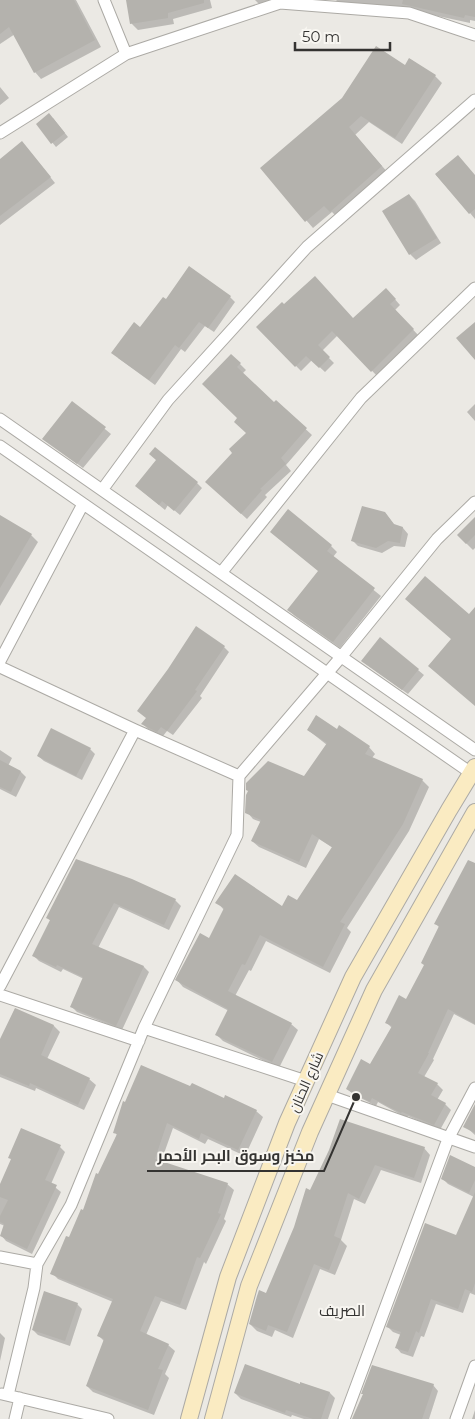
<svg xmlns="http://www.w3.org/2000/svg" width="475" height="1419" viewBox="0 0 475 1419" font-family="Montserrat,Cairo,sans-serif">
<rect width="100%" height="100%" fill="#ebe9e4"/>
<!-- shadow -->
<path fill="#0003" d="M0,0H76L101,47L41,79L35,72L15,34L0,44Z
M128,0H210L212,8L173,19L174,24L138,30L132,24Z
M255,0H281L259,4Z
M336,0H475V21L470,20V23L410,10L341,5Z
M410,59L435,76L442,83L402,144L369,122L355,135L389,174L338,218L332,212L313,228L261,168L405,67Z
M0,87L9,98L0,105Z
M53,118L68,137L56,147L37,124Z
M27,148L55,183L0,225V160Z
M436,175H475V219L470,213Z
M409,195L415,201L441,243L416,260L410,254L384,212Z
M386,289L400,305L395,310L418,335L377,376L338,335L322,351L334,363L325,372L312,360L301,371L258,327L353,320Z
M230,297L235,302L214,332L205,326L185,352L181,349L155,385L118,358L140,329L166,301Z
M231,355L246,370L242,374L274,404L276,402L312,435L286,465L291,471L265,495L267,497L247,519L213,488L234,453L247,434L239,418Z
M73,403L111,434L83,468L44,439Z
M475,404V421L467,412Z
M197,483L202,488L180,515L168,505L165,510L142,491Z
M385,513L395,526L403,528L408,534L405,547L394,546L382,553L358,546L353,541Z
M0,517L31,535L38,542L0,606Z
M475,519V548L473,550L458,535Z
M271,532L331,546L337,552L333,557L381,596L340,648L295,616L289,610L319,571Z
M224,647L229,652L200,696L202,698L173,735L167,731L163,736L148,729L143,724Z
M362,661L418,670L424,675L408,694Z
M308,730H337L369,747L375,754L372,758L422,780L429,787L409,831L347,928L351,932L330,973L266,941L251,971L249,970L235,996L291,1024L298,1030L279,1068L223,1041L217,1035L229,1011L183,987L177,980L210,940L224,910L217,902L282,908L297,902L333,848L319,839L306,868L259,847L252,841L261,822L253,819L247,812L304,778L327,745Z
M90,749L95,754L82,780L44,761L38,756Z
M0,750L12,758L8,766L21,772L26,777L16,797L0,789Z
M475,865V1025L454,1014L433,1059L434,1060L424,1077L437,1084L443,1090L437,1100L445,1104L451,1110L440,1130L408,1116L407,1118L378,1102L376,1106L353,1094L347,1089L371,1065L392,1028L387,1023L407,1001L425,965L440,928L435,923Z
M132,880L175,900L181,906L169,930L119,907L98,948L144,967L149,972L122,1030L77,1012L72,1007L84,979L63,969L61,972L39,961L34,956L51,921L48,918Z
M15,1009L54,1026L60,1032L47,1059L89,1079L96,1085L84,1110L36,1088L35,1091L0,1077V1041Z
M191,1088L256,1111L263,1117L245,1156L208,1139L205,1144L173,1128L161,1162L227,1184L234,1190L224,1219L226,1221L206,1264L204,1262L186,1310L161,1301L146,1335L168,1345L175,1351L165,1374L169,1378L154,1415L93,1392L87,1386L104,1341L98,1335L113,1302L58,1279L52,1273L83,1211L117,1135L115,1132Z
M475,1107V1135L465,1126Z
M60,1147L65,1152L51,1184L61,1192L32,1254L6,1241L1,1235L5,1226L0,1224V1187Z
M424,1148L430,1155L421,1183L381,1170L365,1204L354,1199L341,1240L347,1246L335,1275L320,1269L293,1338L275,1330L272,1337L257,1331L250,1324L267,1295L311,1191L331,1150Z
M475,1168V1295L470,1293L463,1313L436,1304L424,1337L421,1336L413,1357L401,1353L396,1347L401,1335L393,1332L388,1327L457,1236L474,1197L448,1184L443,1179Z
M77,1304L82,1309L70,1346L38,1335L33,1330Z
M0,1333L5,1338L0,1361Z
M433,1385L438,1391L429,1419H354Z
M300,1386L330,1393L335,1398L328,1419H304L292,1415L291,1417L241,1399L235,1393Z
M475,1410V1419H472Z"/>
<!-- building -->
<path fill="#b4b2ad" d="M0,0H74L95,40L34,73L9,27L0,34Z
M126,0H204V3L168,13V18L130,24Z
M403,0H475V17L465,15L464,18L402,4Z
M376,46L405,65L409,58L436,75L395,138L361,116L349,127L382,166L330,212L324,206L305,222L260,168L342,98Z
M49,113L65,133L51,144L36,124Z
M22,141L51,177L0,216V159Z
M458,155L475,175V209L469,214L435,174Z
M409,194L437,238L409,255L382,211Z
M189,266L231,296L208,328L199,322L179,348L175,345L149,380L111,353L134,322L140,327L163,297L166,299Z
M315,276L353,318L386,288L396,299L390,304L414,329L371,372L332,331L318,345L330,357L319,368L306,356L295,367L256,327L282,302L284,304Z
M475,322V360L456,338Z
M231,354L241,363L237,367L274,402L276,400L307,428L281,458L286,464L260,489L262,490L241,514L205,482L232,453L229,449L246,433L234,422L237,418L202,384Z
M72,401L106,427L77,464L42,439Z
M155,447L198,482L174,511L162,501L159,505L135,486L156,460L149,454Z
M362,506L385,512L394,524L403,527L400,543L388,541L376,548L351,541Z
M288,509L332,545L327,551L375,588L333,642L287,610L318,571L270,532Z
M0,515L32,534L0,588Z
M475,517V535L466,544L457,535Z
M425,576L469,614L475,607V706L428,666L451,639L405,599Z
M196,626L225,646L195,690L197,691L167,731L161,727L157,732L141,724L146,718L137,711L168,669Z
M380,637L419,669L402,690L361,661Z
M316,715L337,729L339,725L370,746L365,754L423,779L403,824L340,922L345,924L323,967L260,935L245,965L242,964L228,991L292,1023L272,1062L215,1035L228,1009L175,980L200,933L209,938L224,908L215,903L235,874L282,906L288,895L297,900L332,847L312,834L299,862L251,841L261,820L245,813L246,795L248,791L246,790V783L268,761L304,776L327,743L307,730Z
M51,728L91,748L76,776L37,756Z
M0,760L21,771L11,792L0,787Z
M76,859L132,879L176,899L164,925L114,903L92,944L144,966L116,1026L70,1007L83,977L57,965L56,967L32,956L50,920L46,918Z
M468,860L475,863V1024L448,1009L428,1053H429L418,1073L438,1083L431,1095L446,1103L434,1125L402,1112L401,1113L372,1098L370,1102L346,1089L361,1059L370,1064L392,1026L385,1023L399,995L406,999L424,965L421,963L439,926L434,924Z
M15,1008L54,1025L41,1055L90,1078L78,1105L30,1083L29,1086L0,1074V1039Z
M141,1065L190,1086L192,1083L224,1098L225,1095L257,1110L238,1150L201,1133L199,1139L167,1123L155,1159L228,1183L218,1213L221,1214L200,1258L197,1257L180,1305L155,1296L140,1331L169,1344L158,1369L163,1370L148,1410L86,1386L104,1339L97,1336L113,1299L50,1274L66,1236L69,1237L81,1209L83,1210L96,1173L98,1174L117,1134L113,1133L123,1101L125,1102Z
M475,1104V1133L463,1127Z
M340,1119L425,1147L414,1178L375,1165L359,1199L348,1193L334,1236L341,1239L329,1270L314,1264L287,1332L268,1325L266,1331L249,1324L257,1296L259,1290L266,1293L294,1227L306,1188L310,1190L329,1150Z
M21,1128L61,1145L45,1180L57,1185L27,1249L0,1236L4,1224L0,1222V1216L8,1200L0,1197V1184L11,1159L8,1158Z
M450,1155L475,1167V1180L469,1193L441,1179Z
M475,1192V1283L472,1292L465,1289L458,1309L431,1299L419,1333L416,1331L408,1352L395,1348L401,1332L386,1327L425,1223L456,1235Z
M44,1291L78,1303L65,1341L32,1330Z
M245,1364L300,1384V1382L330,1392L321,1419H313L286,1410L285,1413L234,1393Z
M372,1365L434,1384L422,1419H352L363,1394H361Z"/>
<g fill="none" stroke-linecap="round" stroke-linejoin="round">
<!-- street casing -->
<g stroke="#acaaa5" stroke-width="13">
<path id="street" d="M104,0L126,54
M0,133L126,54L280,3L409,13L475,35
M0,419L475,750
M0,446L471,773
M102,490L168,400L307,247L475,100
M221,573L361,398L475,288
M0,661L83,504
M0,667L135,730L239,776
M0,986L135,730
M0,995L139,1041
M144,1028L306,1081
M327,1095L475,1147
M0,1257L37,1264
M2,1394L108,1419
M8,1395L34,1288L37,1264L71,1205L144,1028L237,835L239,776L341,657L437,539L475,502
M15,1419L20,1398
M344,1419L448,1139L475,1088
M456,1419L475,1366"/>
</g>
<!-- secondary casing -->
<g stroke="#acaaa5" stroke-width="18">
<path id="secondary" d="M189,1419L228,1277L287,1123L353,977L449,810L475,767
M213,1419L249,1286L310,1132L374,990L475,812"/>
</g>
<!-- street -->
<use href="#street" stroke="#fff" stroke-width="11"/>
<!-- secondary -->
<use href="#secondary" stroke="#faebc2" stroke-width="16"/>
</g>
<g text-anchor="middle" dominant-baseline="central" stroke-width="4" stroke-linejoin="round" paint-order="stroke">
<!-- street labels -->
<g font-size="14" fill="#343331" stroke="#f8f6f1">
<text transform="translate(306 1082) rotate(-66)">شارع الحنان</text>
</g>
<!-- neighbourhood labels -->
<g font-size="15" fill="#343331" stroke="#f8f6f1">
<text x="342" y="1310">الصريف</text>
</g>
</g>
<!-- callouts -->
<path fill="none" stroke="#343331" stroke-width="2" d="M356 1097L324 1171H147"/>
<circle fill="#343331" stroke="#f8f6f1" stroke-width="2" cx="356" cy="1097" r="5"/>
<g font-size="15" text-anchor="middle" font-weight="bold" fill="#343331" stroke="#f8f6f1" stroke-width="4" stroke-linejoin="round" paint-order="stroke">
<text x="236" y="1161">مخبز وسوق البحر الأحمر</text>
</g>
<!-- scale -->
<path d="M295 42v8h95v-8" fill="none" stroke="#343331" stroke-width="2.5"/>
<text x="302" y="42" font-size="15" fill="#343331" stroke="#f8f6f1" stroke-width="4" paint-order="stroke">50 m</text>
</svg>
